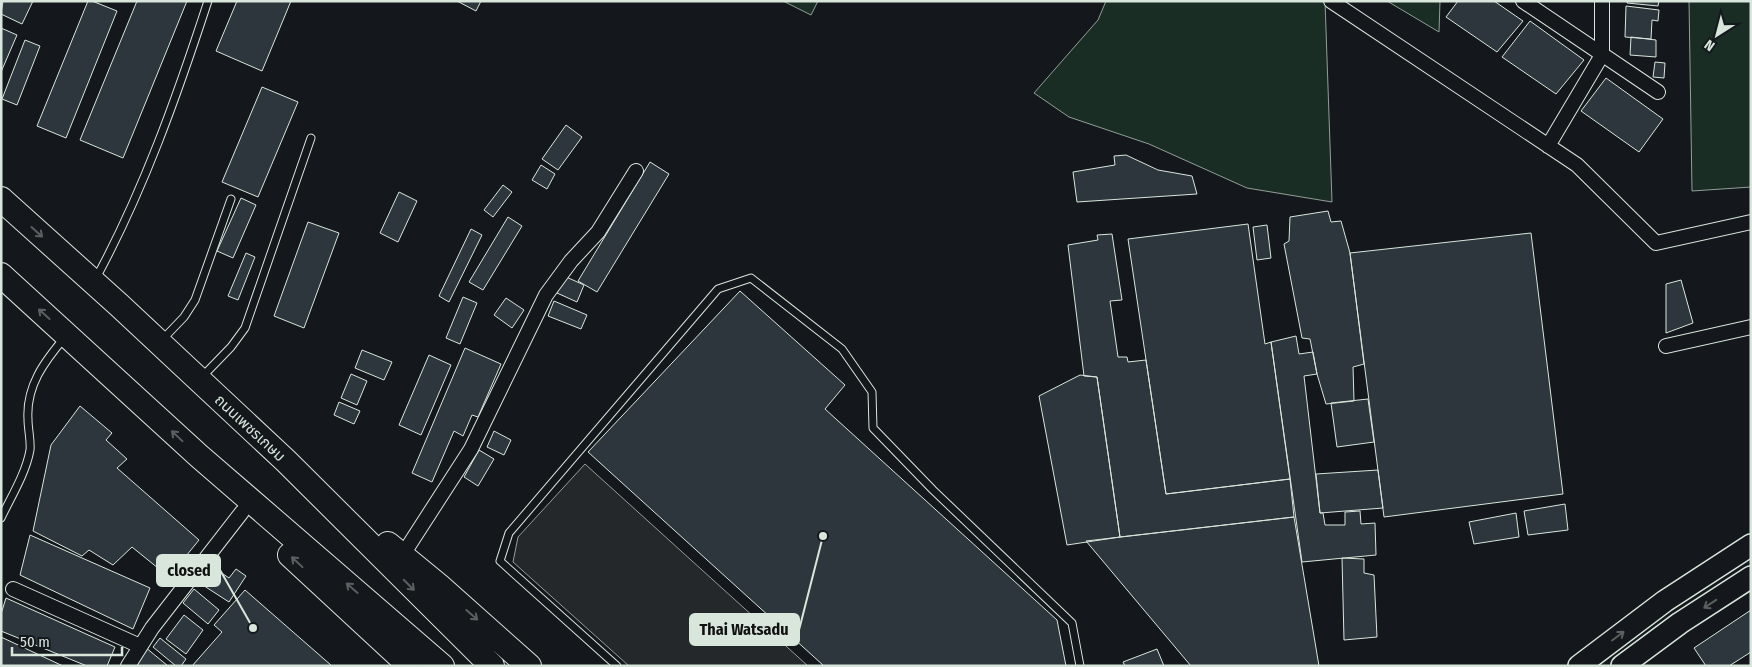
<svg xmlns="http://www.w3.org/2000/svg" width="1752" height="667" viewBox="0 0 1752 667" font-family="'Fira Sans Condensed','Noto Sans Thai',sans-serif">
<rect width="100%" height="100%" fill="#14181c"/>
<!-- green -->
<path fill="#1a2d24" stroke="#939e99" d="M783,1H818L811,15Z
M1106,1H1325L1332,202L1247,188L1149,144L1069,117L1034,93L1098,20Z
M1387,1H1440L1439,32Z
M1689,1H1751V187L1692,191Z"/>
<!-- parking -->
<path fill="#24282b" stroke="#939e99" d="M585,464L808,666H629L513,562L518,537Z"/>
<!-- building -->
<path fill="#2c363c" stroke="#d8e6dc" d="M3,1H33L22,24L1,14Z
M88,1H92L117,11L66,138L37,126Z
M137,1H187L123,158L80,140Z
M237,1H291L262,71L216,51Z
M457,1H481L476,11Z
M1458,1H1494L1523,21L1497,52L1446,17Z
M1627,1H1659L1658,6L1627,3Z
M1626,6L1659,10L1658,21L1652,20L1651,39L1625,37Z
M1530,21L1584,60L1556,94L1502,57Z
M1,28L17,35L1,72Z
M1631,37L1656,40V57L1630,55Z
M25,40L40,46L17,105L2,99Z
M1655,62L1665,63L1664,78L1653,77Z
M1606,78L1663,119L1639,152L1581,111Z
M262,87L298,102L258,197L222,182Z
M566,125L582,137L558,170L542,159Z
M1126,155L1158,170L1192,176L1197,194L1077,202L1073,172L1115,165L1114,156Z
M650,162L669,174L597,292L578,281Z
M541,165L555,174L547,189L532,180Z
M503,185L512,192L493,217L484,210Z
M399,192L417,201L398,242L380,233Z
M241,198L256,205L233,258L217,251Z
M1328,211L1331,222L1341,221L1350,253L1364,364L1353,367L1354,401L1326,404L1317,374L1310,339L1302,338L1284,244L1289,241L1290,217Z
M508,217L522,226L483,290L469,282Z
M308,222L339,233L304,328L274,316Z
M1248,224L1265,344L1271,342L1290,479L1166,494L1128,239Z
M1267,225L1271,258L1257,260L1253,227Z
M471,229L482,235L449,302L439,296Z
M1531,233L1563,494L1384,517L1350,253Z
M1112,234L1122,300L1110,301L1118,357H1127L1128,362L1146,360L1166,494L1290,479L1294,517L1120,537L1097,377L1084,376L1068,245L1098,240L1097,235Z
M246,253L255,257L238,300L228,296Z
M564,276L584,285L577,302L557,293Z
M1681,280L1693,323L1666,333V284Z
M740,291L845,385L825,409L1057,620L1066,666H824L588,452Z
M463,297L477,303L460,344L446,338Z
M506,298L524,310L512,328L494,315Z
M554,301L587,315L581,329L548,316Z
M1296,336L1299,354L1313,352L1317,374L1304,376L1320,513H1323L1325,525H1345V512L1360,511L1361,524L1375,523L1376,555L1302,562L1271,342Z
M465,348L501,364L478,417L472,415L463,436L454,431L432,482L412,473Z
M362,350L392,362L384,380L355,368Z
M429,355L451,365L421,435L399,425Z
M351,374L367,381L357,405L341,398Z
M1080,375L1097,377L1120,537L1067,545L1039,396Z
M1368,399L1374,442L1337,447L1331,403Z
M339,402L360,411L354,424L334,415Z
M80,406L112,433L106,440L127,459L117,468L199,540L169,577L132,547L113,565L89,550L82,556L33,531L51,445Z
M494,431L511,440L504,455L487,447Z
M479,450L494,459L478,486L464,477Z
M1378,470L1383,508L1320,513L1316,474Z
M1565,504L1568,530L1528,535L1524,511Z
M1516,513L1519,537L1474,544L1469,522Z
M1294,517L1319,666H1191L1086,541Z
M30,535L150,588L133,629L20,575Z
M1342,558L1364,559V573L1374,575L1377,637L1344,640Z
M207,563L229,578L236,569L246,576L229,602L195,580Z
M194,589L219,610L208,624L183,603Z
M245,590L332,666H192L222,632L214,625Z
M6,598L115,647L107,666H87L1,631V614Z
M1751,610V652L1729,666H1706L1694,648Z
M184,615L203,630L186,654L166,639Z
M1,637L63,666H1Z
M160,638L186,659L181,666H176L153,647Z
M145,647L168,666H130Z
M1157,649L1164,666H1125L1123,662Z"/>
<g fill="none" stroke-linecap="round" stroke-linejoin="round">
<!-- lane casing -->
<g stroke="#d8e6dc" stroke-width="9">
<path id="lane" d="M95,280C143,192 177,96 208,1
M161,341L184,317L195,300L231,199
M201,378L231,347L245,328L311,138
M1,518C11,497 26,473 30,450C31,440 28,430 28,419C26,386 44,362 65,337
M617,666L500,561L509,533L718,289L751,278L842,349L872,392L873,428L933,490L1072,623L1080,666"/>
</g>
<!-- street casing -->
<g stroke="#d8e6dc" stroke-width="16">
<path id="street" d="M1331,1L1577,165L1656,243L1751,222
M1523,1L1658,92
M1548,146L1602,55V1
M1666,346L1751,327
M402,556L471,449L546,295L571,261L598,232L636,171
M13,589L140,646
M128,666L152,628L242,512"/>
</g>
<!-- primary casing -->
<g stroke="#d8e6dc" stroke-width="24">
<path id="primary" d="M1579,666L1665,601L1751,545
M1622,666L1680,623L1751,577"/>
</g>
<!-- highway casing -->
<g stroke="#d8e6dc" stroke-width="26">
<path id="highway" d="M1,199L119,305L286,461L492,666
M1,275L199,456L442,666
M388,544L438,585L529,666
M290,555L410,666"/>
</g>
<!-- lane -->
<use href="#lane" stroke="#14181c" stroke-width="7"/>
<!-- street -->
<use href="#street" stroke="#14181c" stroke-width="14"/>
<!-- primary -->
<use href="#primary" stroke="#14181c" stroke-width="21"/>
<!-- highway -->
<use href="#highway" stroke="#14181c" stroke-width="24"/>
</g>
<!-- one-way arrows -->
<defs><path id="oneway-shaft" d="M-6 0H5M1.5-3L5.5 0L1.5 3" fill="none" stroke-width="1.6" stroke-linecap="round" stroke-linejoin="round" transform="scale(1.25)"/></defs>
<g stroke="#59605f">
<use href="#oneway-shaft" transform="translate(37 232) rotate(42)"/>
<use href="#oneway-shaft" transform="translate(44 314) rotate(-138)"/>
<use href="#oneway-shaft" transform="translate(177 436) rotate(-137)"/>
<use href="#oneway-shaft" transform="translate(297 562) rotate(-137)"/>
<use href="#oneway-shaft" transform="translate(409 585) rotate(45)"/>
<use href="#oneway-shaft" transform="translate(352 588) rotate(-139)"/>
<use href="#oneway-shaft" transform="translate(1710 604) rotate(147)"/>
<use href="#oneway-shaft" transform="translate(472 615) rotate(41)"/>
<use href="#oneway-shaft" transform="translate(1618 636) rotate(-37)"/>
</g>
<g text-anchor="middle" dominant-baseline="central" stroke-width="4" stroke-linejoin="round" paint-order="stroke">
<!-- street labels -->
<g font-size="15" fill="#d8e6dc" stroke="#14181c">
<text transform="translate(250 428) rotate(43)">ถนนเพชรเกษม</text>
</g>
</g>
<!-- callouts -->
<path fill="none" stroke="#d8e6dc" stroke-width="2" d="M253 628L220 570M823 536L799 630"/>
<g fill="#d8e6dc" stroke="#14181c" stroke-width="2">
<circle cx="253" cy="628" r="5"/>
<circle cx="823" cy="536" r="5"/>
</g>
<g fill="#d8e6dc" stroke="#d8e6dc" stroke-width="2">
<rect x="157" y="555" width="63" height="31" rx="5"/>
<rect x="690" y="614" width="109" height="31" rx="5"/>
</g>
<g font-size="16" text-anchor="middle" font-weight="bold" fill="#111">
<text x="189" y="576">closed</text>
<text x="744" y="635">Thai Watsadu</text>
</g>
<!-- border -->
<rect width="1752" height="667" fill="none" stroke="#d8e6dc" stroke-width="5"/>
<!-- north arrow -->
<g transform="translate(1717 35) rotate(216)" stroke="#14181c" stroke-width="4" paint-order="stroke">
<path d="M0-4L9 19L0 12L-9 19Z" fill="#d8e6dc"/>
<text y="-8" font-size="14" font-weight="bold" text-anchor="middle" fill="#d8e6dc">N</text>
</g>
<!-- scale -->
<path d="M12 647v8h110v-8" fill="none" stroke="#d8e6dc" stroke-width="2.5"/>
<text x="20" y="647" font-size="15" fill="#d8e6dc" stroke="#14181c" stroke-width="4" paint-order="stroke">50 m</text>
</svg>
